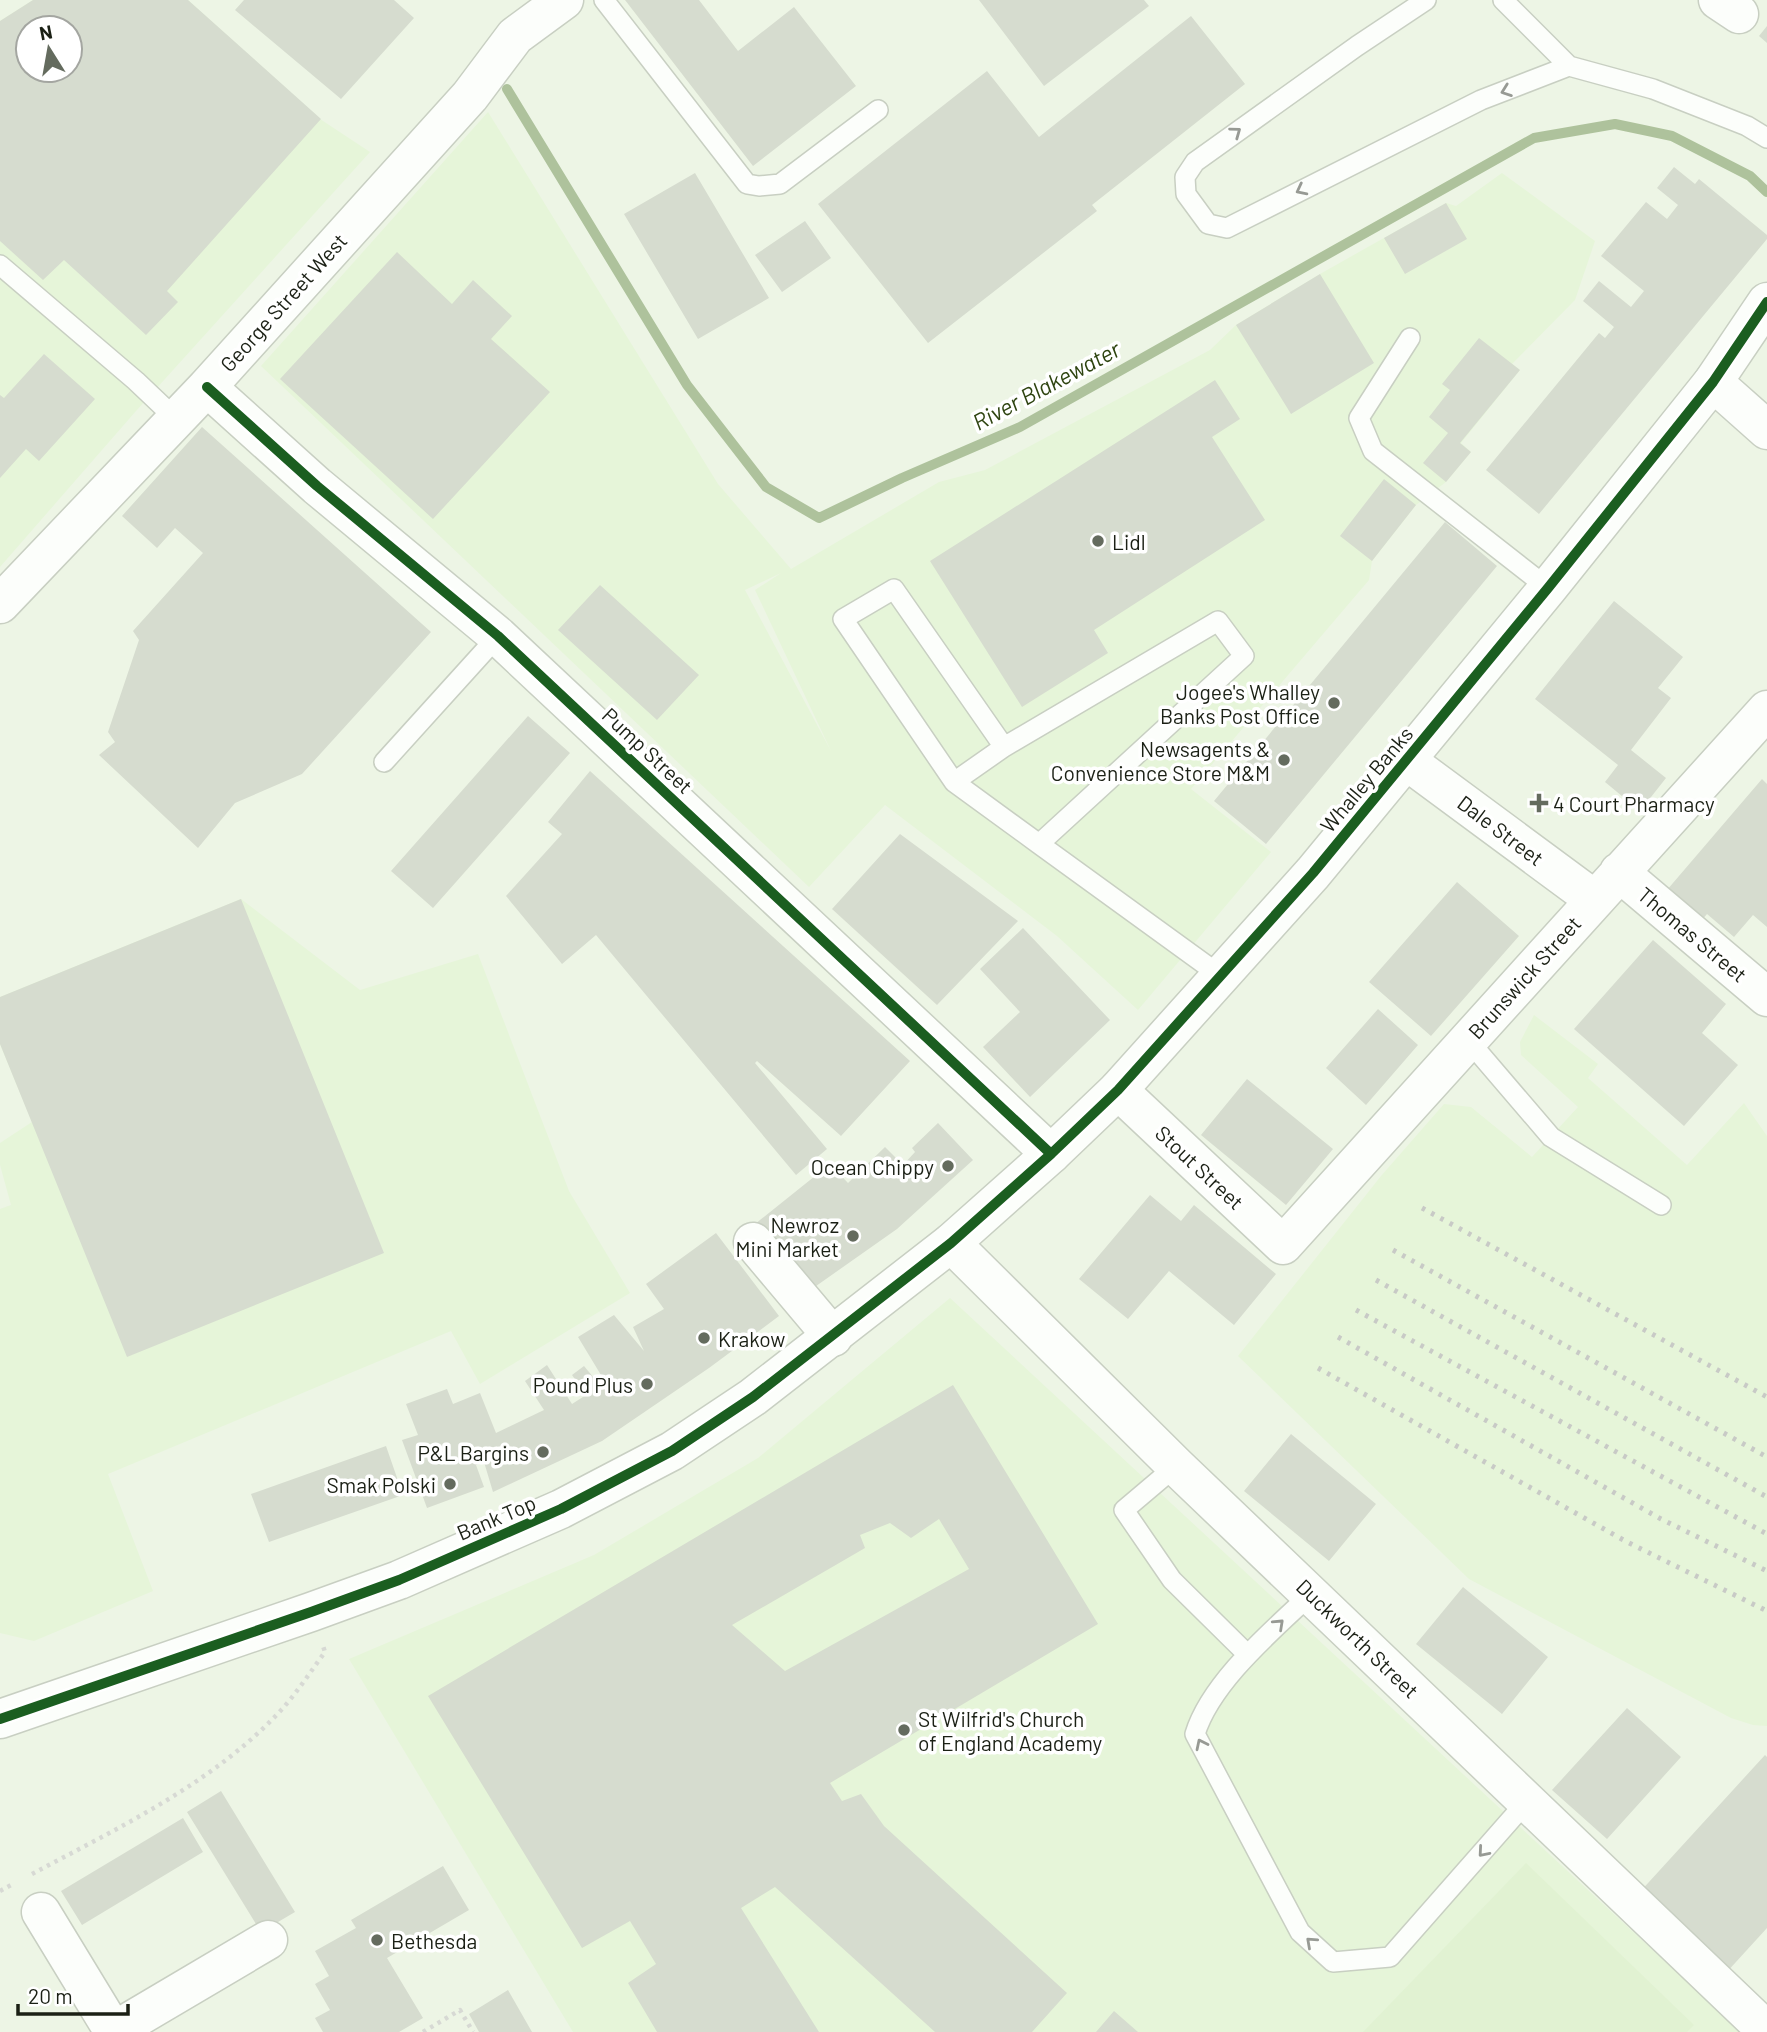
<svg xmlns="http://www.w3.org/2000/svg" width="1767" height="2032" viewBox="0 0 1767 2032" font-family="Barlow,sans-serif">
<rect width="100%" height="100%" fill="#edf5e5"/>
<!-- built -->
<path fill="#e6f5d9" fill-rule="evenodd" d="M33,0H188L320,119L370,152L136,411L0,567V21ZM28,28H70V70H28Z
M488,112L718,484L791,569L939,482L985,470L1210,350L1236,325L1320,274L1446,203L1456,206L1502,173L1595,241L1575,300L1512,364L1520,370L1461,443L1471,452L1446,482L1416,505L1372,561L1369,580L1191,789L1271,852L1138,1010L1057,936L885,805L809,887L261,366ZM781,573L755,590L831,751L745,590Z
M241,899L360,990L478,954L569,1191L630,1293L480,1384L451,1331L108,1474L153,1591L34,1641L0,1633V1209L11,1205L0,1165V1143L32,1122L0,1044V997Z
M1534,1015L1598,1064L1588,1078L1687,1165L1744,1103L1767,1136V1726L1753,1725L1731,1718L1469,1579L1238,1356L1381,1176L1444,1104L1471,1107L1532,1157L1578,1107L1521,1055L1520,1042Z
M950,1298L1741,2032H573L349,1659L594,1555L758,1458Z"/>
<!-- green -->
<path fill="#e1f2d2" d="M1526,1863L1694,2025L1687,2032H1363Z"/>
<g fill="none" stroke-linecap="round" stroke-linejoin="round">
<!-- stream -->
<path stroke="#aec29c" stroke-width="10" d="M507,89L687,385L766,487L819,518L902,478L1020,427L1534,138L1615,124L1672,136L1750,176L1767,192"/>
</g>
<!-- building -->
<path fill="#d6dccf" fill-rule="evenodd" d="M33,0H188L321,119L167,291L178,302L146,335L64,260L43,280L0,241V21ZM28,28H70V70H28Z
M244,0H394L414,18L341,99L235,10Z
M625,0H699L738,51L794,7L856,86L753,166Z
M979,0H1144L1149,6L1044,86Z
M1191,16L1245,84L1092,205L1097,211L928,343L818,204L987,71L1039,137Z
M1767,26V43L1759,36Z
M1674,167L1695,184L1699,179L1767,235V239L1539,514L1486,470L1599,333L1605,338L1614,327L1583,301L1599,281L1631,307L1644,291L1601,256L1646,202L1667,219L1678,205L1657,188Z
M695,173L769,298L698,339L624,214Z
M1446,203L1467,239L1405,274L1384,238Z
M805,221L831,258L782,292L755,255Z
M397,252L452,304L473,280L512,316L491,339L550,392L433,519L280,379Z
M1320,274L1374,363L1291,414L1236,325Z
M1479,338L1520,370L1460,443L1471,452L1446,482L1423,463L1448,433L1429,417L1450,390L1442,384Z
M44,354L95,399L39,461L26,449L0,478V395L4,398Z
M1215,380L1240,419L1212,437L1265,520L1094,630L1108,653L1022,707L930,561Z
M202,427L431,632L302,774L235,803L198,848L99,755L115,742L108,732L139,640L133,631L203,553L175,528L157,548L122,516Z
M1384,479L1416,505L1372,561L1340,536Z
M1445,522L1497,566L1266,844L1214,801Z
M600,585L699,675L657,720L558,630Z
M1614,601L1683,657L1658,688L1671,698L1631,750L1666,778L1640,811L1605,782L1618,765L1535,699Z
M528,716L570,753L433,908L391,871Z
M590,771L910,1061L841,1136L757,1061L755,1063L827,1149L796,1175L596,935L562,964L506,896L562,834L548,822Z
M1762,779L1767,784V927L1753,915L1734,937L1707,914L1696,927L1661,897Z
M900,834L1018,921L937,1005L832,909Z
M1457,882L1519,936L1431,1036L1369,982Z
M241,899L384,1253L127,1357L0,1044V997Z
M1023,928L1110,1020L1030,1097L983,1047L1020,1012L980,969Z
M1653,940L1726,1004L1702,1033L1738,1065L1684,1126L1574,1029Z
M1378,1009L1418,1045L1366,1105L1326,1068Z
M1247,1079L1333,1149L1286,1205L1201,1135Z
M938,1123L973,1160L897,1229L809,1291L755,1224L830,1164L848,1183L885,1147L903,1165L915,1152L912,1148Z
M1150,1195L1181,1221L1194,1205L1276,1274L1234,1325L1169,1271L1128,1319L1079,1279Z
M716,1233L779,1316L709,1368L602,1441L493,1492L484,1462L476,1465L484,1487L427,1508L402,1440L418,1435L406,1404L447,1389L453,1404L480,1393L496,1433L544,1410L525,1381L547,1365L572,1404L586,1395L572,1375L584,1366L599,1384L604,1380L578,1337L614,1315L644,1351L633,1327L664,1309L646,1284Z
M953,1385L1098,1624L830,1783L842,1801L861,1794L884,1826L1067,1993L1032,2032H935L775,1887L741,1908L819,2032H657L628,1983L656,1964L630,1921L582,1948L428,1696ZM939,1519L969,1569L785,1671L732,1625L865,1548L860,1535L890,1523L911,1538Z
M1291,1434L1376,1504L1329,1561L1244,1491Z
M386,1446L403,1495L269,1542L251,1494Z
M1463,1587L1548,1657L1502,1714L1416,1644Z
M1627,1708L1681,1757L1607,1839L1552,1790Z
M1765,1755L1767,1757V1928L1725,1974L1638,1894Z
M221,1791L295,1912L261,1932L187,1812Z
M183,1818L203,1852L82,1925L61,1891Z
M443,1866L469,1910L387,1958L423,2018L399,2032H323L315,2018L330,2010L315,1984L329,1976L315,1951L356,1928L351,1920Z
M508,1990L532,2032H479L469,2014Z
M1114,2011L1138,2032H1096Z"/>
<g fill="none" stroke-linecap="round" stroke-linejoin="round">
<!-- lane casing -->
<g stroke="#c8cfc2" stroke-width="22">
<path id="lane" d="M604,0L747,184L759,186L780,184L878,110
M1426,0L1357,46L1195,162L1185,177L1186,194L1208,224L1227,228L1481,100L1569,66
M1503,0L1569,66L1653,89L1747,126L1767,138
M0,265L136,381L176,419
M1410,338L1359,418L1373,451L1548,588
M384,762L498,636
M954,782L843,619L894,589L1004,747
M1039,844L954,782L1004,747L1218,621L1244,656L1039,844L1221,976
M1468,1040L1551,1137L1661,1205
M1176,1466L1124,1510L1172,1580L1247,1654
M1311,1594C1272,1631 1211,1682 1195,1734L1300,1932L1333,1962L1390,1957L1528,1800"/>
</g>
<!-- street casing -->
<g stroke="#c8cfc2" stroke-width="41">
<path id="street" d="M1718,0L1739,14
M1713,382L1767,430
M207,387L317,486L498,636L1051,1154
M0,604L207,387L470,96L515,36L564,0
M1407,761L1595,900
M1619,872L1767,997
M1118,1090L1283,1245L1767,710
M753,1242L833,1337
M951,1243L1176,1466L1767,2031
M41,1912L114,2032
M114,2031L268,1940"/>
</g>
<!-- primary casing -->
<g stroke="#c8cfc2" stroke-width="41">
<path id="primary" d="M0,1719L311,1612L399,1580L561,1509L672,1451L753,1397L951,1243L1051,1154L1118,1090L1313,873L1548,588L1713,382L1767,302"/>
</g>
<!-- path -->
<path stroke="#d7d9d4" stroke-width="4.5" stroke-dasharray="3.5 5" stroke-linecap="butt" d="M32,1874C118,1828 216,1782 283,1708C298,1691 311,1671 325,1652L323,1646
M0,1891L15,1883
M423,2032L460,2010L473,2032"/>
<!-- lane -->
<use href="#lane" stroke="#fcfefb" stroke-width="19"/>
<!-- street -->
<use href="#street" stroke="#fcfefb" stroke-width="38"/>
<!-- primary -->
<use href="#primary" stroke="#fcfefb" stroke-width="38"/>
<!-- rail -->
<path stroke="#c8cac6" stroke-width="5" stroke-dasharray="3.5 7" stroke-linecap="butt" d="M1422,1208L1767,1397
M1393,1250L1767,1457
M1376,1280L1767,1497
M1356,1310L1767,1534
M1338,1337L1661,1519L1767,1571
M1318,1368L1627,1542L1767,1611"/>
<!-- cycleway casing -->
<g stroke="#fff" stroke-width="15">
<path id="cycleway" d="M207,387L317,486L498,636L1051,1154
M0,1719L311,1612L399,1580L561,1509L672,1451L753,1397L951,1243L1051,1154L1118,1090L1313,873L1548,588L1713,382L1767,302"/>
</g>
<!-- cycleway -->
<use href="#cycleway" stroke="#1b5e20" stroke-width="10"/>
</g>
<!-- one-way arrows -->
<defs><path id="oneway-chevron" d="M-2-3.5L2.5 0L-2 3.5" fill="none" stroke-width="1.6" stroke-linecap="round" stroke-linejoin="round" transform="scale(1.75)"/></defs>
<g stroke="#979a94">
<use href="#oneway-chevron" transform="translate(1506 91) rotate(160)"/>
<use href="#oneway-chevron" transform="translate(1236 132) rotate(-36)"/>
<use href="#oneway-chevron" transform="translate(1301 190) rotate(153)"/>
<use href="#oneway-chevron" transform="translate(1279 1624) rotate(-43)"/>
<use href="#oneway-chevron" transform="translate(1201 1744) rotate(-116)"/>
<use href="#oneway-chevron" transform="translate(1483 1852) rotate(131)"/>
<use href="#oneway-chevron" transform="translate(1311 1942) rotate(-138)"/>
</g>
<!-- markers -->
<g fill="#646b5e" stroke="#fff" stroke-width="2.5">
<circle cx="1098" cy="541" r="7"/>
<circle cx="1334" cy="703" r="7"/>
<circle cx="1284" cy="760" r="7"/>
<path d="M1535.5 792.5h7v7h7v7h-7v7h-7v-7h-7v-7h7z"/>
<circle cx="948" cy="1166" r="7"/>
<circle cx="853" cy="1236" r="7"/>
<circle cx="704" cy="1338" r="7"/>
<circle cx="647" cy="1384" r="7"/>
<circle cx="543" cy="1452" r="7"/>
<circle cx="450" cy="1484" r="7"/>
<circle cx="904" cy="1730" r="7"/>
<circle cx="377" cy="1940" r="7"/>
</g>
<g text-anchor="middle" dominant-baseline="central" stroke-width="7" stroke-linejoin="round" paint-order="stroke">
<!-- street labels -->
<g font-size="21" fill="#1b2015" stroke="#fff">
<text transform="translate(283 302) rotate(-48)">George Street West</text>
<text transform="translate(648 750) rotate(43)">Pump Street</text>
<text transform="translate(1366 779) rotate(-50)">Whalley Banks</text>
<text transform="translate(1501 830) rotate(37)">Dale Street</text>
<text transform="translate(1693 934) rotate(40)">Thomas Street</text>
<text transform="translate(1524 977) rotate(-48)">Brunswick Street</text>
<text transform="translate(1200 1167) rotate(43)">Stout Street</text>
<text transform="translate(496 1517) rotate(-23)">Bank Top</text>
<text transform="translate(1358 1638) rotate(44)">Duckworth Street</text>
</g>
<!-- poi labels -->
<g font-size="21" fill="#1b2015" stroke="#fff" text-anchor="end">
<text x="1112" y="541" text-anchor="start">Lidl</text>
<text x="1320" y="691">Jogee's Whalley<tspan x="1320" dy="24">Banks Post Office</tspan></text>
<text x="1270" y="748">Newsagents &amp;<tspan x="1270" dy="24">Convenience Store M&amp;M</tspan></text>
<text x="1553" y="803" text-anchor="start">4 Court Pharmacy</text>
<text x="934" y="1166">Ocean Chippy</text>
<text x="839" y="1224">Newroz<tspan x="839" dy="24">Mini Market</tspan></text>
<text x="718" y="1338" text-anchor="start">Krakow</text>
<text x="633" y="1384">Pound Plus</text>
<text x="529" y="1452">P&amp;L Bargins</text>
<text x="436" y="1484">Smak Polski</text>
<text x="918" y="1718" text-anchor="start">St Wilfrid's Church<tspan x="918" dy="24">of England Academy</tspan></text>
<text x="391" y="1940" text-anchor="start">Bethesda</text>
</g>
<!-- water labels -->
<g font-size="23" font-style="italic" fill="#2e4410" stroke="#fff">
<text transform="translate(1046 385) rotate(-28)">River Blakewater</text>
</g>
</g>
<!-- north arrow -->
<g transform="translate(49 49) rotate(349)"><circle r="33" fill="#ffffff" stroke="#a4a6a1" stroke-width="2"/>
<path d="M0-5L12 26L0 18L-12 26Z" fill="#646b5e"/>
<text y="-10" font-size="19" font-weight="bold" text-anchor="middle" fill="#1b2015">N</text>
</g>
<!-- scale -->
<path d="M18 2004v10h110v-10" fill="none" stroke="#1b2015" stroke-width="3.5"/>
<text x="28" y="2004" font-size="21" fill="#1b2015" stroke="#ffffff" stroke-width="5" paint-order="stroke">20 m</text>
</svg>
